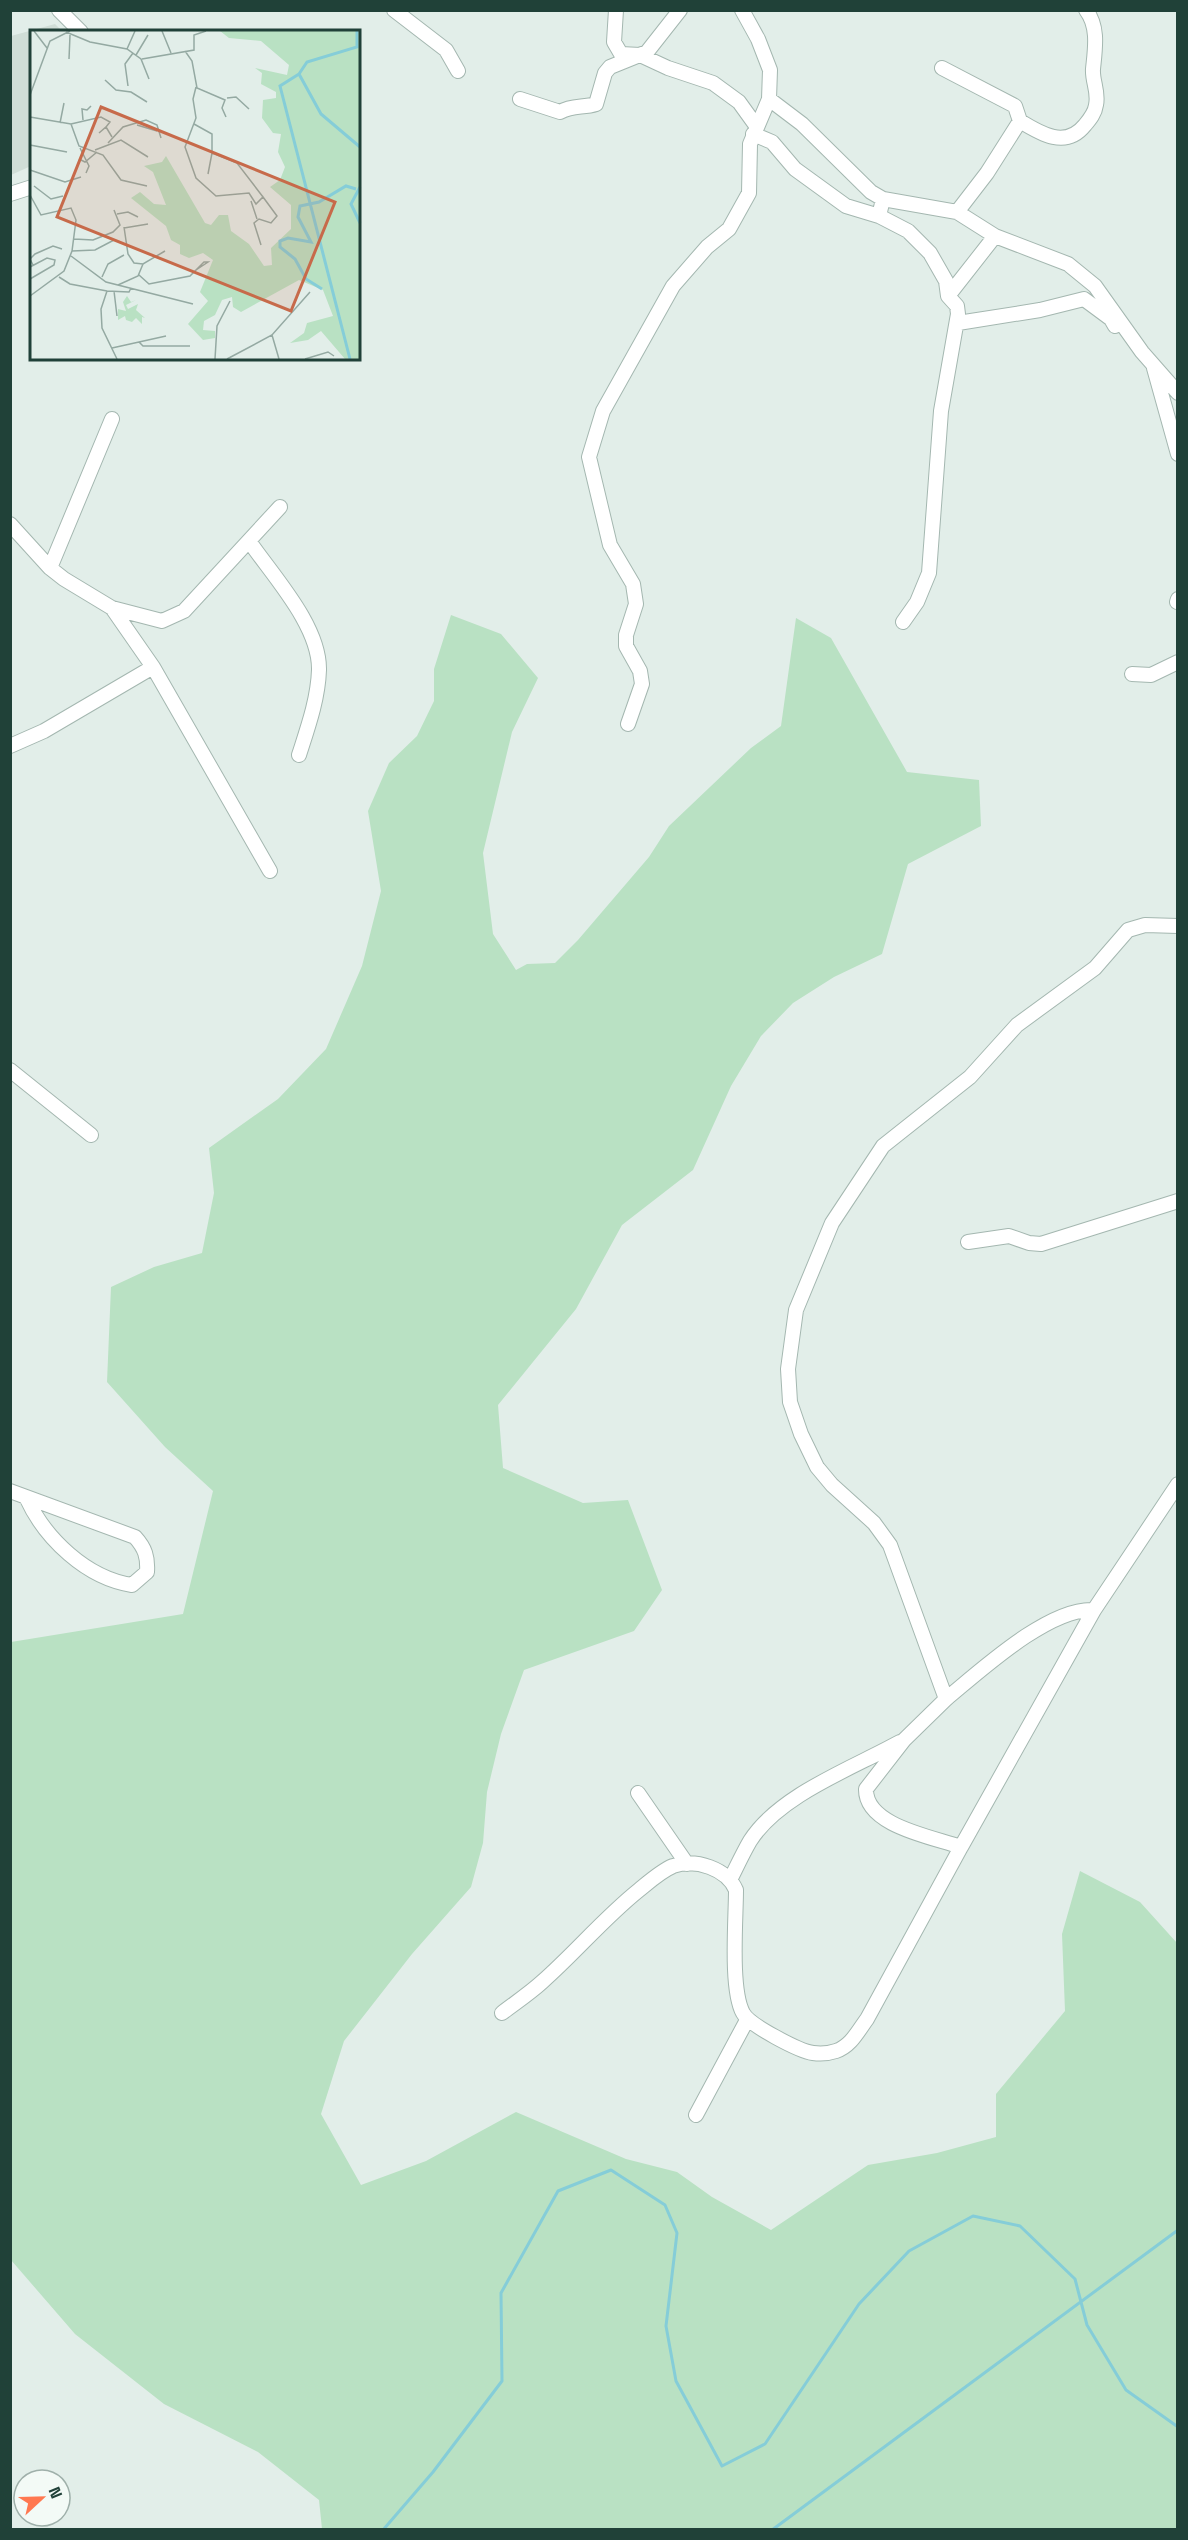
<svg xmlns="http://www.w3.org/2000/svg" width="1188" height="2540" viewBox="0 0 1188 2540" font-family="'Space Grotesk',sans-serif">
<rect width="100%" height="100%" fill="#e2eee9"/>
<!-- built -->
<path fill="#d0ded7" d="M55,24L62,31L32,32L31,166L11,175V36Z"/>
<!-- green -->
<path fill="#b9e1c3" d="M451,615L501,634L538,678L512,732L483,853L493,934L516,970L527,964L555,963L578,940L649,857L669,826L751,748L781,726L796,618L831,638L907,772L979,780L981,826L908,864L882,954L834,977L793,1003L761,1036L731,1086L693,1170L622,1225L576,1309L498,1405L503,1468L583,1503L628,1500L662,1590L634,1631L524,1670L501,1734L487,1792L483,1843L471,1887L412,1954L344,2041L321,2114L361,2185L426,2161L516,2112L626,2159L677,2172L712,2197L771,2230L868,2165L937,2153L996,2137V2094L1065,2011L1062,1934L1080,1871L1140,1902L1177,1943V2529H322L319,2500L258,2452L164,2404L75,2334L11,2260V1642L183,1614L213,1491L165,1447L107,1382L111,1287L154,1267L202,1253L214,1193L209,1148L278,1099L326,1049L362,966L381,891L368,811L389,763L417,736L434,701V669Z"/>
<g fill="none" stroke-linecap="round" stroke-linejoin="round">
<!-- stream -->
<path stroke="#85cdd8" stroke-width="3" d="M383,2530L433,2472L502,2381L501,2293L558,2191L611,2170L665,2205L677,2233L666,2326L676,2381L722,2466L765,2444L859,2304L909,2251L973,2216L1020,2226L1075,2279L1087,2325L1126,2390L1178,2427
M772,2530L1178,2230"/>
<!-- minor casing -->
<g stroke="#a4b7b0" stroke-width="16">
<path id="minor" d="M59,10L81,32
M394,10L446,50L458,71
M616,10L614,42L621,54L640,55L668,68L713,83L739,102L757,127
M942,68L1015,106L1020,121L987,173L957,212
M520,99L560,112C572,105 583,108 596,104L605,73L610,67L647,52L680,10
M769,99L802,124L871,192L883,199L879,216L908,231L930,253L946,281L948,296L957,306L958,314L941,411L929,573L917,602L903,622
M1020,121C1041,134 1066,149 1085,125C1090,119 1095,113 1096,105C1099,92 1092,81 1093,69C1095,49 1099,27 1086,10
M753,134L772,142L795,169L846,206L879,216
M10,194L32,187
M883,199L957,212L995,236L1068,264L1095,286L1142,352L1178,393
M948,296L995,236
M958,323L1040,310L1084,299L1111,319L1115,326
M1154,368L1178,454
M10,524L50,568L64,579L112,608L162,621L184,611L280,507
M249,541C273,576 320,626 319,670C318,699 308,727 299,755
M50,568L112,419
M1177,602L1178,599
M112,608L153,667L270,871
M1132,674L1151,675L1178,662
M628,724L642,684L640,671L626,646V635L636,604L633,584L610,545L589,457L603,411L673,286L707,247L729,229L749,193L750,144L769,99L770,70L758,39L742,10
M10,746L44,731L153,667
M10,1070L91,1135
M968,1242L1009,1236L1029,1243L1041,1244L1178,1201
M10,1491L135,1537C145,1548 148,1557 147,1572L132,1585C86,1578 45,1538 27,1499
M946,1699C980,1671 1049,1607 1094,1610
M638,1793L687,1864
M961,1847L1094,1610L1178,1484
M731,1878C737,1866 743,1853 750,1841C779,1795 853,1768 900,1742
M502,2013C515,2003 530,1993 542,1982C576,1952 604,1918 639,1890C650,1881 661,1871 673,1866C696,1858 727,1869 736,1890C736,1919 730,1989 743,2013C749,2025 799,2051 813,2053C820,2054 830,2053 836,2051C851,2046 858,2031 867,2019L961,1847C933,1837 865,1826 866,1789L904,1740L946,1699L890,1545L874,1523L832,1485L817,1467L801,1434L790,1402L788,1369L796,1310L832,1223L883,1146L970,1077L1017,1025L1095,968L1128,930L1145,925L1178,926
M696,2115L747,2020"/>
</g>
<!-- minor -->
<use href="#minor" stroke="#fff" stroke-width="14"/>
</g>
<!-- overview -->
<g transform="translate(30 30)">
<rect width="330" height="330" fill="#e2eee9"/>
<path d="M190,1H330V329H315L291,301L278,310L260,313L274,303L277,293L303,286L293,260L269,250L211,282L203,277L202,267L192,270L185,285L174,291L173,300L185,301V308L173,310L158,294L178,271L170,262L183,230L173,223L159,228L150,224V215L141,210L136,196L101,168L110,162L124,174L136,175L123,142L114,136L132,132L136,126L175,193L181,195L189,185H198L201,201L219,214L234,236L242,235L241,218L261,199V175L240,157L250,150L255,137L248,122L251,104L243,103L232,88L233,70L246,68V62L231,54L232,43L225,38L257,45L259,35L231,11L199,8ZM97,266L101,272L106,270L96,275L98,279L108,274L106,280L115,288L112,287V294L106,288L102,292L96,290L95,286L88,290V279L96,281L93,272Z" fill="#b9e1c3"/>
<path fill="none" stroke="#85cdd8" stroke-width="3" d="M327,1V17L277,32L269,44L291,84L330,117M269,44L250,56L320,329M330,157L321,174L330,193M292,259L276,249L265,229L250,217V211L258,208L281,212L268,187L270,176L289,172L316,156L326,159"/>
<path fill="none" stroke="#94a9a2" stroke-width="1.5" d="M4,1L17,18M132,1L141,23M36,2L60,12L97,19L111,29L119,49M97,19L105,1M155,21L162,31L167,58L195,70L192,78L196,87M106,25L118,5M39,29L40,5M112,29L164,20V5L176,1M75,50L86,60L101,62L117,72M98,56L95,34L103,23M166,57L163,69L166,88L155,117L166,148L186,166L219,163L226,174L233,167L247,186L241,193L229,189L224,193L231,215M0,65L20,11L40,1M197,68L206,67L219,79M0,87L41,94L71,87L80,92L76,97M53,90L52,79L57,80L61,76M30,93L34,73M41,94L49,116L73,125L91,150L117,156M164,94L182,104V123L207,133L233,167M107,95L127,101M69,103L76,97L82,107M78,113L93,97L116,90L127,95L131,108M0,115L37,122M50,118L59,136L56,143M65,120L91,110L118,127M49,129L55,132L67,122M0,140L35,152L51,147M178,144L182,123M4,156L21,169L33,166M0,165L11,185L41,178L46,190L42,221L34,241L0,266M221,171L227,189M87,184L98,182L108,187M94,197L98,224L104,233L113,234L135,221M94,198L118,194M44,209L63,210L83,202L90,195L84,180M42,221L65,220L84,210M41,226L76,252L163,274M3,235L0,229L5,224L23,216L32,219M0,237L17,228L25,230L24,235L0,249M109,245L119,254L129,252L160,246L174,232H178L166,240M29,247L40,254L77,261L99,262L101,258M72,247L78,234L94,225M88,255L108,246L113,234M77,261L71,279L72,298L87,329M84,261L87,286M242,305L249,329M109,312L113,316H160M82,318L136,306M185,329L187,296L200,271M197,329L242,305L280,262M275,329L298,322L304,326"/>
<path fill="#c76a4a" fill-opacity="0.15" stroke="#c76a4a" stroke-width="3" d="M71,77L305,172L261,281L27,187Z"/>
<rect width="330" height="330" fill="none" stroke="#204138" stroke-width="3"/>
</g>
<!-- border -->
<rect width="1188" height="2540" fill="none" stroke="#204138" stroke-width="24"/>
<!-- north arrow -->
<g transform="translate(42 2498) rotate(68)"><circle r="28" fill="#f3faf6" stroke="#9fb0aa" stroke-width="1.5"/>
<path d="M0-4.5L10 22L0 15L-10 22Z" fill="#ff7850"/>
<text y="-9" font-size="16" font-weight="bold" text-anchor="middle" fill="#204138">N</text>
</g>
</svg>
